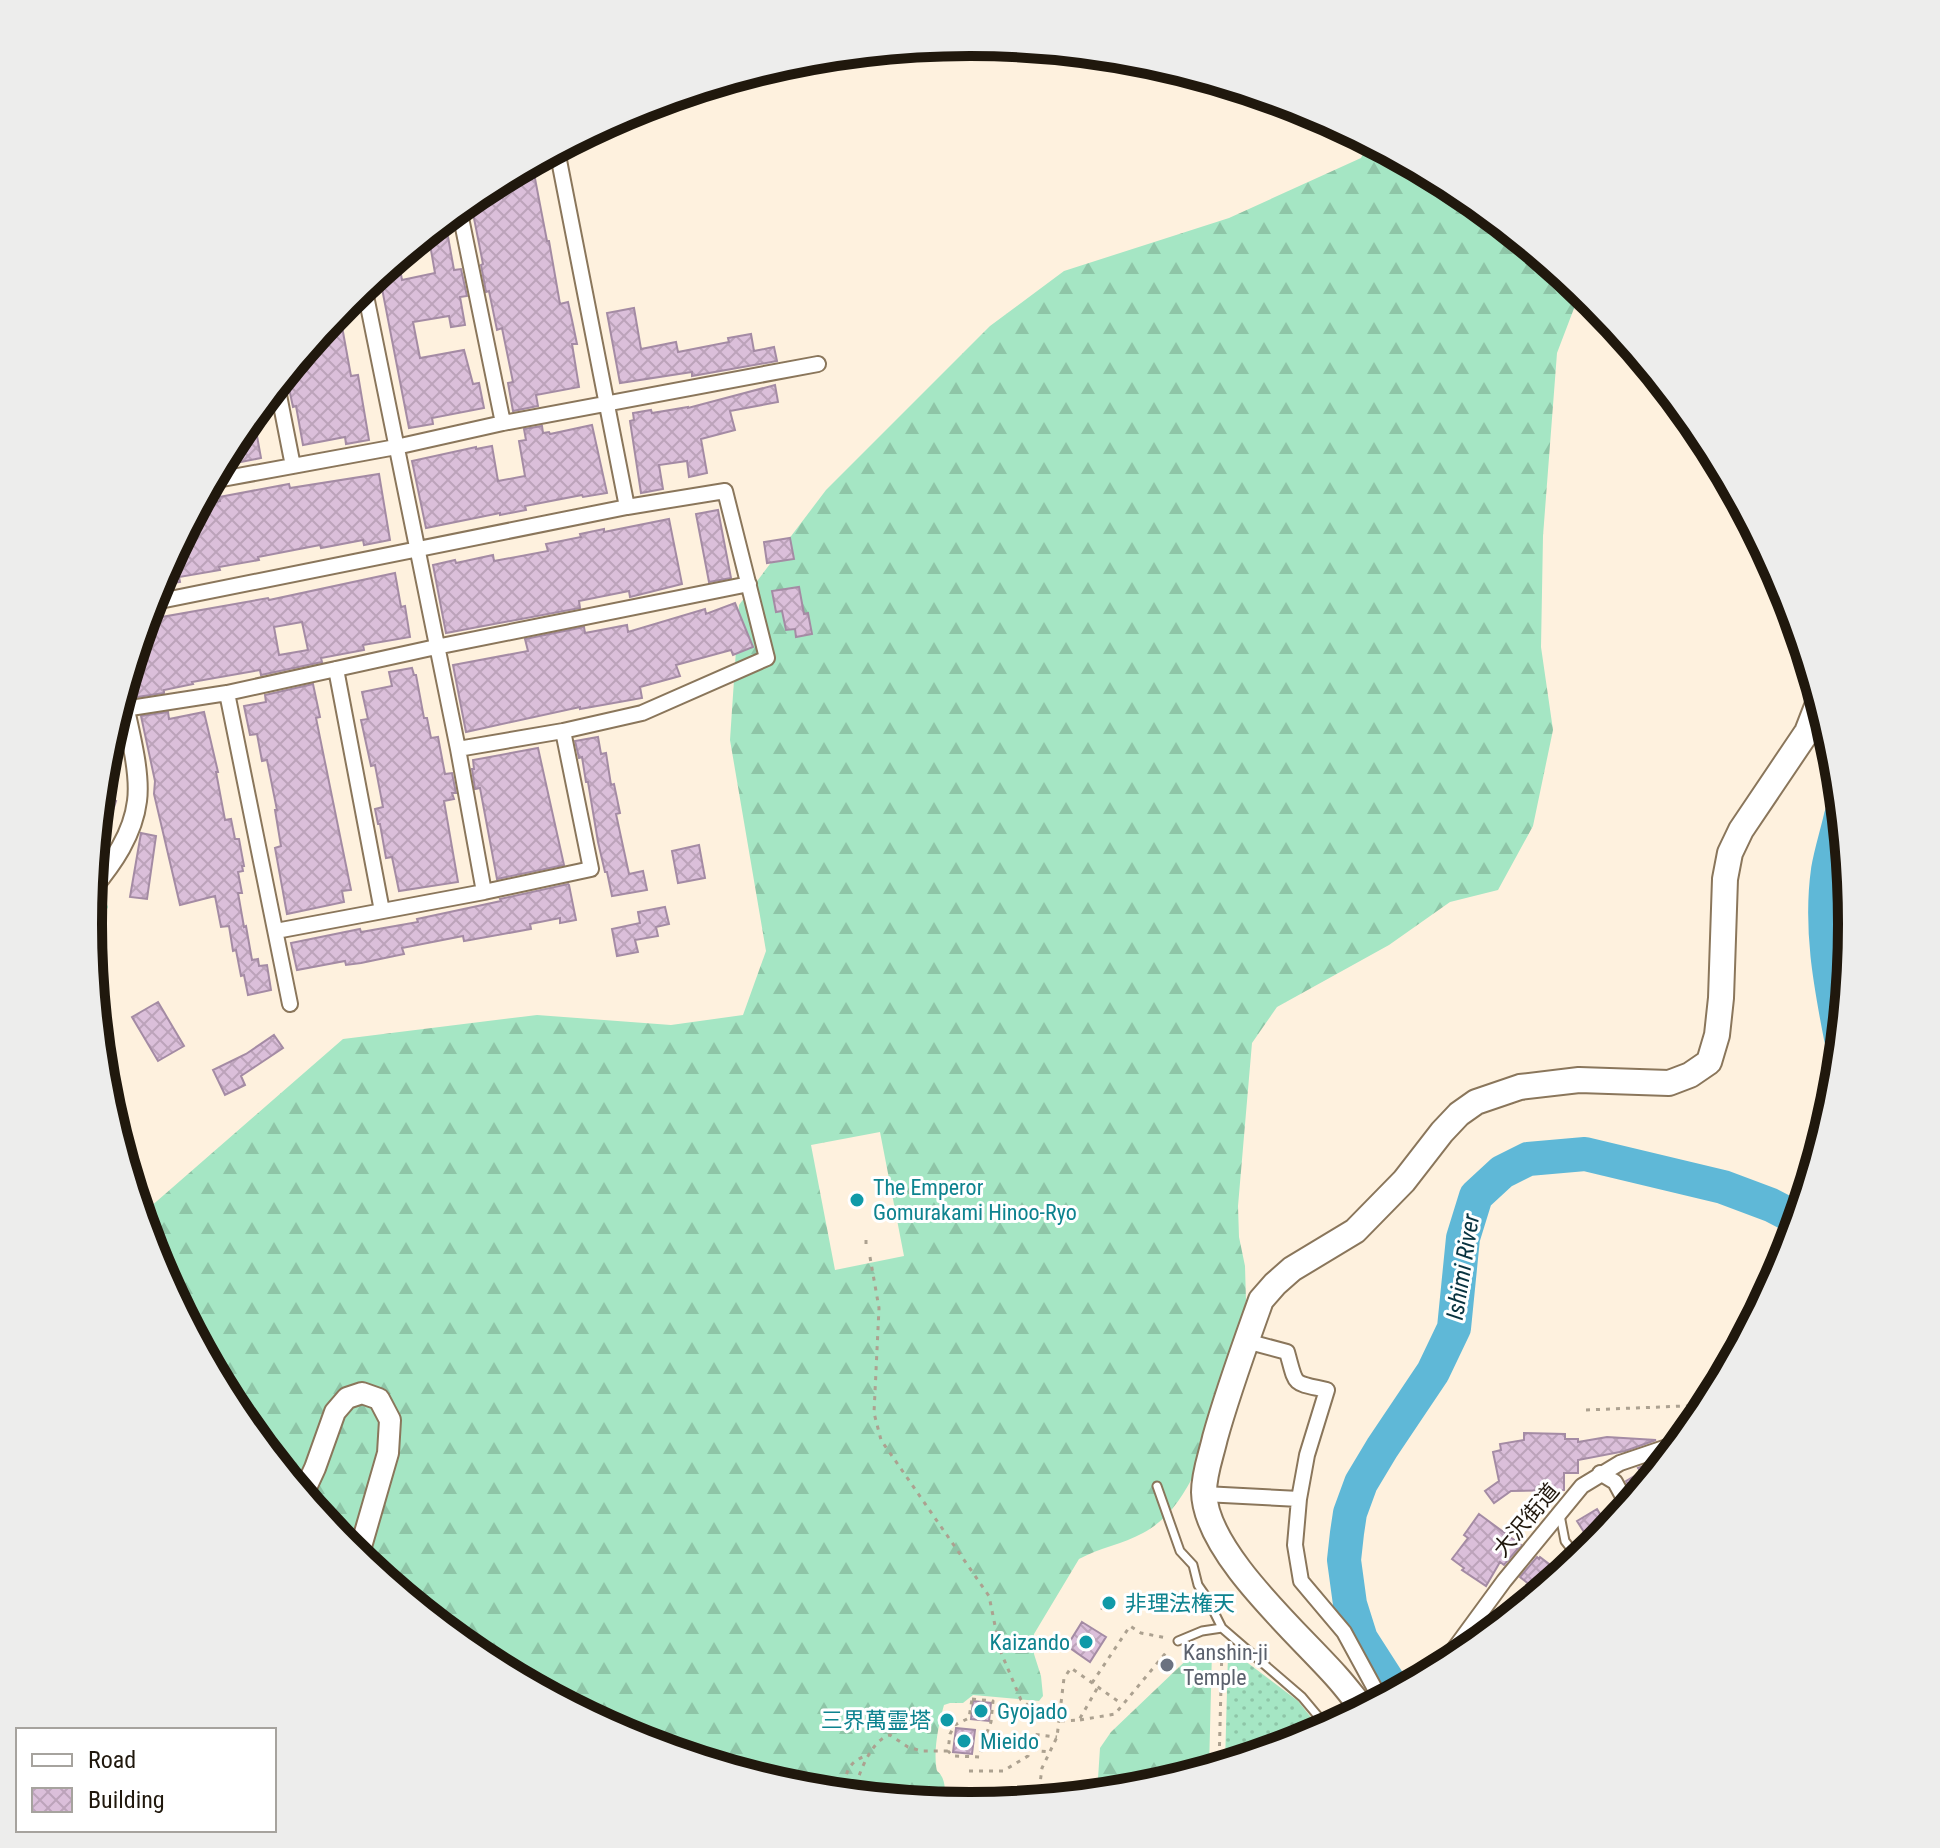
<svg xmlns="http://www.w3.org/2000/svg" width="1940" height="1848" viewBox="0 0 1940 1848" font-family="'Roboto Condensed','Noto Sans JP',sans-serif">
<defs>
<pattern id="forest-firs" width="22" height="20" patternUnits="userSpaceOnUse" patternTransform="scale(2)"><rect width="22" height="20" fill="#a5e6c4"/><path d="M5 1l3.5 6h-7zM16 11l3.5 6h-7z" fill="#8ec5a7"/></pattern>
<pattern id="garden-dots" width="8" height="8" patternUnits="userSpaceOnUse" patternTransform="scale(2)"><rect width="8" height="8" fill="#a5e6c4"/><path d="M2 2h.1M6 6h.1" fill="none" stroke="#8ec5a7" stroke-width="1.8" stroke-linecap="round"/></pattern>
<pattern id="building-cross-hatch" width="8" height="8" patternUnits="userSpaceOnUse" patternTransform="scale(2)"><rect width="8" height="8" fill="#dbbfda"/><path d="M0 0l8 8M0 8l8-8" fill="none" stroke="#bca3ba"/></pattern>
</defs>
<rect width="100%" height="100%" fill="#fef1de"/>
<!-- forest -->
<path fill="url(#forest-firs)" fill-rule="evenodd" d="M1369,142L1460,191L1581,290L1557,353L1543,536L1541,647L1553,730L1533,826L1498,890L1450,902L1389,945L1277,1007L1252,1043L1238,1206L1239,1237L1245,1266L1246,1301L1196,1471C1183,1496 1169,1519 1143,1533C1123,1544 1099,1548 1079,1559L1034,1634V1654L1041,1676L1043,1696L1039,1701L973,1695L963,1703H950L944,1705C939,1723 934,1746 936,1765C937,1775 938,1769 942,1777C946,1785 945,1795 944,1803L797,1789L632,1739L480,1657L346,1547L236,1414L155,1261L136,1197L149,1208L343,1039L537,1015L671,1025L743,1015L766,951L730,740L739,605L826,490L990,326L1064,271L1229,218L1361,158ZM880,1132L904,1256L835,1270L811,1145Z
M93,873L108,907L90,945L88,924Z
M1206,1646L1212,1651L1209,1769L1142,1789L1097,1794L1100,1748L1111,1732L1199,1648Z"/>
<!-- garden -->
<path fill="url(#garden-dots)" d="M1232,1651L1298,1701L1322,1731L1307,1739L1225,1764L1228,1654Z"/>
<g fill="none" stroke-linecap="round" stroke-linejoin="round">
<!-- river -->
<path stroke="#5fb8d7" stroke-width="34" d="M1841,1038C1830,982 1820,927 1828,870C1831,852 1837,834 1841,816
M1395,1692L1361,1639L1350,1604L1344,1560L1347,1533L1350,1513L1361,1483L1382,1448L1433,1372L1454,1328L1463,1238L1476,1196L1502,1172L1528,1159L1585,1154L1723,1187L1771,1205L1798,1219"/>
</g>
<!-- building -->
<path fill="url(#building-cross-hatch)" stroke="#a48ba4" stroke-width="2" fill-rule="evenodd" d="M532,163L547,241H549L560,304L568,302L572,320L577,344H572L579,387L536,395L538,406L513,411L508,383L513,382L502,328L497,330L489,291L486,292L481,265L483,264L470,198L480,190Z
M445,220L454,270L461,269L467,296L460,297L465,325L451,327L449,316L413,322L420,358L464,350L473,384L479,383L484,408L432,418L433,424L409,428L379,273L398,258L402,280L435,273L428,233Z
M634,308L641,349L676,342L678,352L729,342L728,338L751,334L754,351L774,347L777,361L692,376V372L620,383L607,313Z
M339,310L351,376L358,375L369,440L346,444L345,437L303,445L296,406L293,407L286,374Z
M775,385L778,402L730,411L735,430L701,439L707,473L689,477L687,461L659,465L663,489L641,493L630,421L634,420L633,413L651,410L652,413L688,407V408Z
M253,414L261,458L220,466L237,434Z
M592,425L607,493L583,497L582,495L525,506L526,510L500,515V513L426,528L412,461L476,447V449L492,446L498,481L525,476L519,441L526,440L524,429L542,426L543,433L549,432L550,434Z
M379,474L390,540L364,545L363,540L321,548L320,545L258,557L259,560L219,567L220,570L179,577L180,582L155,586L199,505L220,501L219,497L289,484L290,488Z
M718,510L731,578L709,582L696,514Z
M669,519L682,584L630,597L629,591L579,601L580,608L446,633L433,565L455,560L456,563L493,555L494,561L548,551L546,544L581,537L580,534L604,529V532Z
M790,538L794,559L767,563L764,542Z
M395,573L401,607L405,606L410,637L363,645L364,650L321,658L322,662L261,675L260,670L192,682L193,684L164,690V693L137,697V695H134L129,671L145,620L268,598L269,600ZM302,622L308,650L279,655L274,627Z
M799,587L804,614L808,613L812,634L796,637L795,629L786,630L782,611L776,612L772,591Z
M735,603L753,647L733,655L731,650L676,665L680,676L640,687L642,698L580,709V707L466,732L453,665L528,651L525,639L584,627L585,633L627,625L628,632L705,609L706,614Z
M412,668L414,675H416L424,718H427L431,738L438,737L445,774L452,773L456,793H452L454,799L444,801L458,882L399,891L392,857L386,858L380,824H378L375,809L383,807L375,765L371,766L361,720L368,719L362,692L392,686L389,672Z
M313,684L320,717L316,718L351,890L342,891L344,902L287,914L275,848L281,846L275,810H277L267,760L262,761L257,734L250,735L244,706L266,702L265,695Z
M168,712L169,719L204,712L218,772H216L225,820L231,819L235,839H239L244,866H242L243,871L238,872L242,893H238L244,927L246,926L252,960L258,959L259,966L267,965L271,990L248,995L244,975L241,976L236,950L233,951L229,926L221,927L215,896L180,905L154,794L155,781L141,716Z
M598,737L601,754L606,753L611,785L614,784L620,813L616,814L629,874L643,871L647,890L612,896L607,872H605L598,842L588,782H586L582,757L579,758L575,741Z
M538,748L564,865L497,879L480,788L475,789L472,769H474L473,760Z
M101,796L116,801L103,842L96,840Z
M141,833L156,836L147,899L130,897Z
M699,845L705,878L678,883L672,851Z
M568,884L569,885L576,920L560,923V918L530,924L531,929L464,941L463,936L402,948L404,954L361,963L346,965L345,961L297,970L291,943L360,929L361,932L418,922L417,919L501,901L500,899Z
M665,907L669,924L656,927L658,936L635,940L638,952L617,956L612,929L640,923L638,912Z
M158,1002L184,1046L158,1061L132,1017Z
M274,1035L283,1048L241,1076L245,1085L225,1095L213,1070L246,1054Z
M1524,1433L1565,1434V1439H1578V1442L1607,1437L1656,1440L1625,1451L1578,1460V1473H1564V1490L1511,1491L1494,1503L1485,1491L1499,1481L1493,1452L1501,1450L1500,1444L1524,1440Z
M1665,1458L1666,1460L1635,1498L1626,1481L1641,1472L1638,1468Z
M1597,1509L1609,1529L1594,1548L1577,1521Z
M1479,1514L1521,1545L1504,1565L1500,1562L1486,1586L1462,1570L1464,1568L1452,1559L1468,1538L1464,1535Z
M1537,1557L1539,1559L1540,1557L1562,1574L1539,1592L1520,1577Z
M1082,1622L1106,1637L1090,1662L1067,1646Z
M973,1701L991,1703L989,1721L971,1719Z
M956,1728L975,1730L972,1754L953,1752Z"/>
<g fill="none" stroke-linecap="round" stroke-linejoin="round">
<!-- service casing -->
<g stroke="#8a765b" stroke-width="11">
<path id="service" d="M1157,1486L1180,1551L1193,1565L1198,1585L1207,1598L1222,1628
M1560,1515L1565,1541L1579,1559
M1468,1631L1480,1641
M1178,1641L1202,1631L1222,1628L1302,1697L1328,1728"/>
</g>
<!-- minor casing -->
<g stroke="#8a765b" stroke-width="18">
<path id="minor" d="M557,150L627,507
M459,208L503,423
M364,286L458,749L484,892
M277,385L293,466
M211,481L396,447L503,423L818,364
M150,603L627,507L725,491L767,658L642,713L563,731L458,749
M336,669L382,911
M227,693L290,1004
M124,709L227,693L436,647L749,584
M276,931L484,892L591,869L563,731
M1246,1341L1287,1352C1297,1387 1291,1382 1327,1390L1307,1455L1299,1499L1295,1545L1301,1581L1344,1632L1381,1700
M1600,1473L1615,1482L1628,1506
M1204,1494L1299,1499
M1441,1667L1504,1581L1582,1486L1620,1463L1679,1443"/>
</g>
<!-- tertiary casing -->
<g stroke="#8a765b" stroke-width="22">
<path id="tertiary" d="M92,888C113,863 133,834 137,801C141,771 128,726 122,696"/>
</g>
<!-- secondary casing -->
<g stroke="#8a765b" stroke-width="24">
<path id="secondary" d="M303,1494L315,1468L335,1412L347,1398L362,1393L379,1399L390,1420L388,1453L358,1557"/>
</g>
<!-- trunk casing -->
<g stroke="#8a765b" stroke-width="28">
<path id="trunk" d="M1363,1709C1354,1698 1346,1687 1336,1676C1297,1632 1205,1552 1204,1492C1204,1473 1211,1456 1215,1438C1228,1391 1245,1345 1261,1300L1275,1284L1292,1269L1355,1231L1404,1181L1442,1132L1459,1114L1476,1102L1520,1087L1579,1080L1669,1083L1690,1075L1709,1062L1717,1035L1721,998L1725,879L1730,853L1741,830L1807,732L1819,701"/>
</g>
<!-- path -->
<path stroke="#aca190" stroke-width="3" stroke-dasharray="4 6" stroke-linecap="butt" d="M866,1240V1244
M870,1257L879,1308L874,1413L881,1440L989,1596L1000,1650L1021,1700L1044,1717L1058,1721L1079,1720L1098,1687
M1586,1410L1708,1405
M1114,1604L1115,1602
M1101,1608L1103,1609
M1129,1614L1134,1607
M1092,1683L1130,1626L1141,1633L1167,1638
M972,1699L993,1701L991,1722L982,1745L980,1757L953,1756L948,1751L950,1734L955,1725L969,1718Z
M1080,1720L1115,1714L1169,1649
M982,1745L1050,1752
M1219,1766L1222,1646
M969,1771H1003L1028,1756L1031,1734L1057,1737
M846,1794C843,1772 849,1761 870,1754
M853,1794C858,1777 870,1740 890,1735L908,1747L922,1751H948
M1038,1799L1042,1768L1057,1737L1064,1678L1071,1668L1122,1704"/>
<!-- service -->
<use href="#service" stroke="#fff" stroke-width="7"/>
<!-- minor -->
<use href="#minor" stroke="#fff" stroke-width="14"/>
<!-- tertiary -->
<use href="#tertiary" stroke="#fff" stroke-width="18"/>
<!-- secondary -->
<use href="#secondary" stroke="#fff" stroke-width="20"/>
<!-- trunk -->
<use href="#trunk" stroke="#fff" stroke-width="24"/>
</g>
<!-- markers -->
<g fill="#0f9aa8" stroke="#fff" stroke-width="3">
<circle cx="857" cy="1200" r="8"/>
<circle cx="1109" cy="1603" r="8"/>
<circle cx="1086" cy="1642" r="8"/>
<circle cx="981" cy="1711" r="8"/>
<circle cx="947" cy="1720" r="8"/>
<circle cx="964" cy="1741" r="8"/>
</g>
<circle fill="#6b7280" stroke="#fff" stroke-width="3" cx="1167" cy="1665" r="8"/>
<g text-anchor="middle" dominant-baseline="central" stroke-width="6" stroke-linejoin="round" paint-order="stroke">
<!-- culture labels -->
<g font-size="22" fill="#0d838f" stroke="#fff" text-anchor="start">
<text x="873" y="1187">The Emperor<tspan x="873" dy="25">Gomurakami Hinoo-Ryo</tspan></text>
<text x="1125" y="1603">非理法権天</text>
<text x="1070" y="1642" text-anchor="end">Kaizando</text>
<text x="997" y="1711">Gyojado</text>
<text x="931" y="1720" text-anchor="end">三界萬霊塔</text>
<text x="980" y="1741">Mieido</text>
</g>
<!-- street labels -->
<g font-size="22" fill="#20180d" stroke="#fff">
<text transform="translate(1526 1520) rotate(-50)">大沢街道</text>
</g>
<!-- worship labels -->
<g font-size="22" fill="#5b616d" stroke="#fff" text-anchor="start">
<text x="1183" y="1652">Kanshin-ji<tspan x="1183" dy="25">Temple</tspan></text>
</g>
<!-- water labels -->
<g font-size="24" font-style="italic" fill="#083340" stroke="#fff">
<text transform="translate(1463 1267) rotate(-81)">Ishimi River</text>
</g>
</g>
<!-- crop -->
<path d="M0 0H1940V1848H0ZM102 924a868 868 0 1 1 1736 0a868 868 0 1 1-1736 0Z" fill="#ededec" fill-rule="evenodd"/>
<path fill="none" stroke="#20180d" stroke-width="10" d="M102 924a868 868 0 1 1 1736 0a868 868 0 1 1-1736 0Z"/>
<!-- legend -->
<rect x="16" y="1728" width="260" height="104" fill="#ffffff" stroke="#a6a39e" stroke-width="2"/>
<rect x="32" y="1754" width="40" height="12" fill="#ffffff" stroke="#a6a39e" stroke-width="2"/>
<text x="88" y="1768" font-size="24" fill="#20180d">Road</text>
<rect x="32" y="1788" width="40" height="24" fill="url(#building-cross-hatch)" stroke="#a6a39e" stroke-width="2"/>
<text x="88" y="1808" font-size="24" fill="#20180d">Building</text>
</svg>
